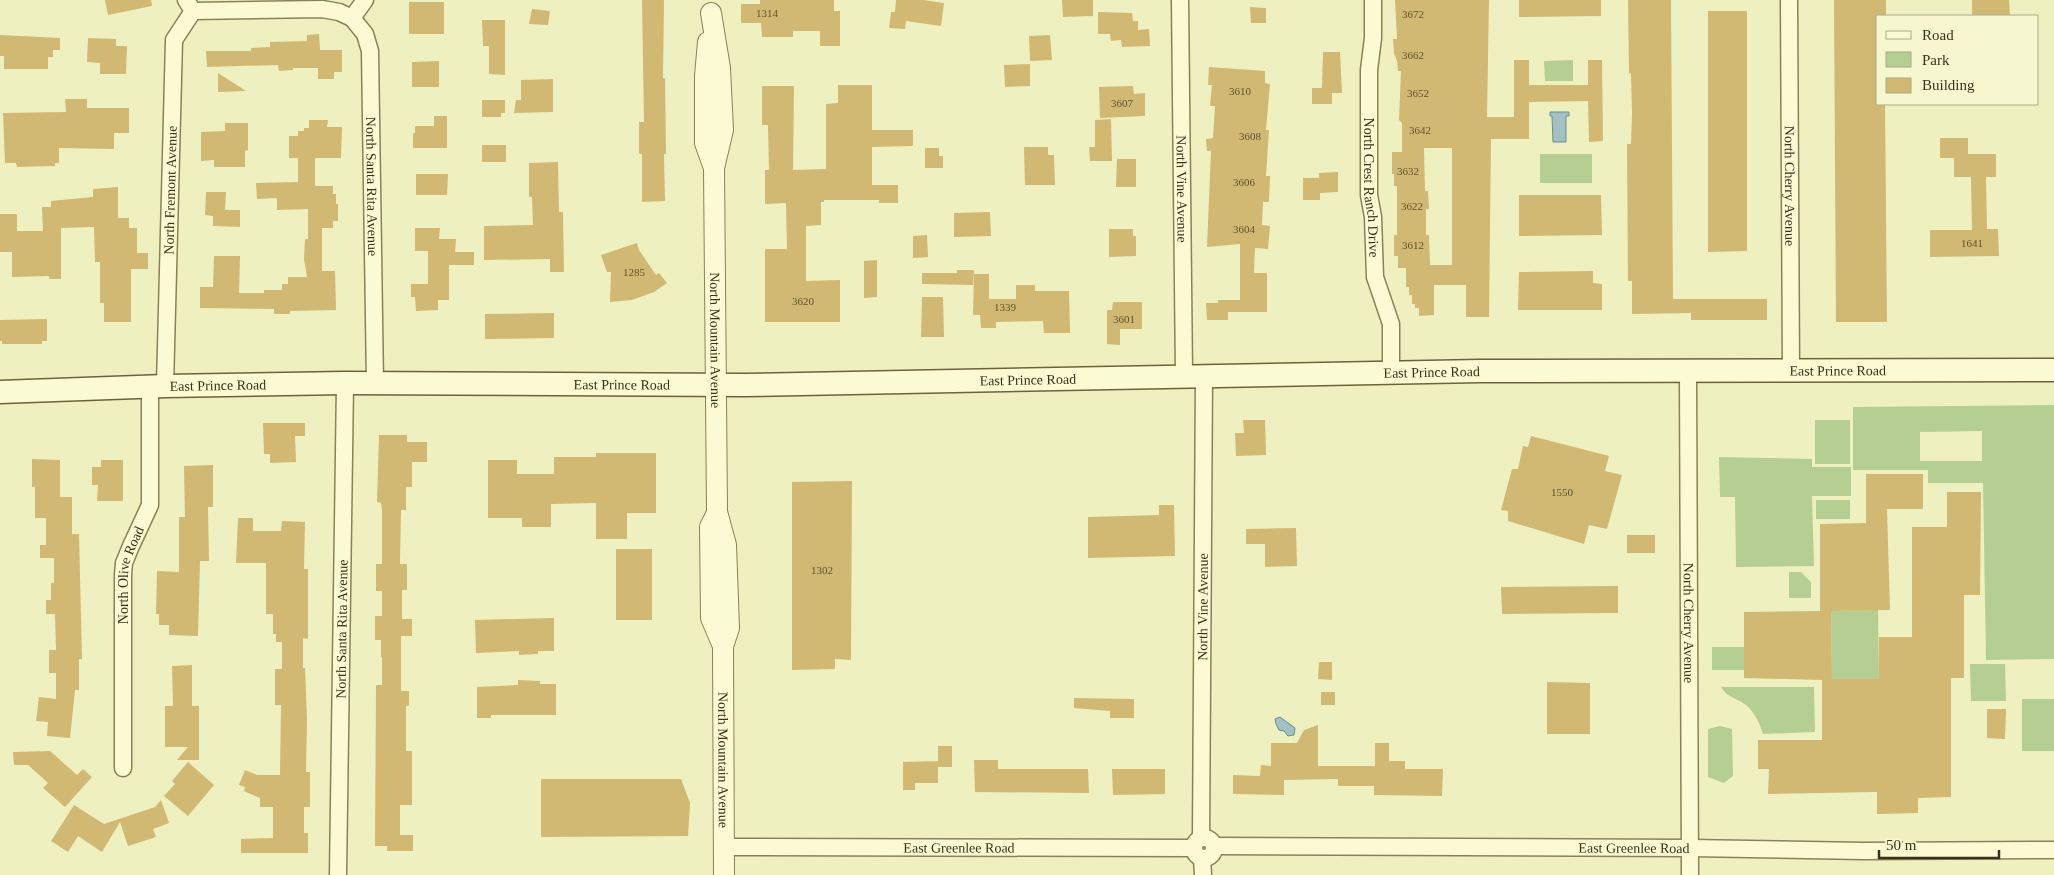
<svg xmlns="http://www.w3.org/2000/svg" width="2054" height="875" viewBox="0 0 2054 875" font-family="Georgia,serif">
<rect width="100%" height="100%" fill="#eff0bf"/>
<!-- green -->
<path fill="#b5cf93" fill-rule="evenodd" d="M1573,60V81H1545L1544,61Z
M1540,154H1592V183H1540Z
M2054,405V659L1986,660L1983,483H1928V470H1853V407ZM1982,431V461H1920V432Z
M1815,420H1850V464H1815Z
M1719,457L1812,459V467H1851V496H1812L1814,566L1736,567L1735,497H1720Z
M1816,500H1850V519H1816Z
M1789,572H1801L1811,582V598H1789Z
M1878,610L1879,679H1832L1831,611Z
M1712,647H1744V670H1712Z
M1970,664H2005L2006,701H1971Z
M1721,687H1814L1815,732L1763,734C1759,722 1754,710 1743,703C1734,697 1727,697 1721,687Z
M2054,699V751H2022V699Z
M1720,726L1732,729L1733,776L1724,783L1708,777V729Z"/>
<!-- water -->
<path fill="#a3c1c2" stroke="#698e90" d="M1550,112H1569V116H1566V142H1553L1552,116H1550Z
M1280,717L1295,728L1294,735L1288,736L1284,731L1279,730L1276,724L1275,719Z"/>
<!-- building -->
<path fill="#d1b873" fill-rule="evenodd" d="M105,0H151L152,6L108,15Z
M642,0H664L663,78H665L666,154H664L665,201L642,202V154H639V122H644Z
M760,0H834V11H840V46H820V31H793V37H762L761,23H741V4H760Z
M896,0H923L944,3L941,26L906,21L905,29L889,28L891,12H895Z
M1062,0H1093V16L1063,17Z
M1395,0H1489L1487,117H1514V60H1529V85H1588V60H1602L1603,141L1589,142L1588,101L1529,102V139H1491L1489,317H1466V285H1434V315L1419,316V308H1415V304H1412V295H1409V287H1406V268H1398V256H1394V235H1397V186H1394V174H1392V152H1402V123L1399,120L1401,71H1398L1397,61L1394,53L1393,39H1397ZM1424,148H1452V265H1430L1429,235H1426V209H1429L1428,191H1425Z
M1519,0H1601V16L1519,17Z
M1628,0H1671L1673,299H1767V320H1691V313L1632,314V281H1628L1627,144H1631L1632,114L1631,73L1629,74Z
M1834,0H1886V16H1878V104H1885L1887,322H1836Z
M1972,0H2009L2010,16L1972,15Z
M409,2H444V34H409Z
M1250,7L1266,8V23H1251Z
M532,9L550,11L548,25L529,24Z
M1708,11H1747V251L1708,252Z
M1098,12L1132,13L1133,21H1138V30L1149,29L1150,46L1122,47L1121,40L1111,41L1110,34H1098Z
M482,20H505V75L489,74V46H483Z
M319,34L320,50H342V72H334V79H318V68H293V70L279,71L278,65L207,67L206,51H251V48L270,47V42L307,41V35Z
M0,35L60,38V50H53V57H48V69H4V56H0Z
M1050,35L1052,60L1030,61L1029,36Z
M88,38L116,39V46H127L126,74H100V63L87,62Z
M1323,52H1340L1342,93H1332V104H1312V88H1322Z
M439,61V87H412V62Z
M1030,64V86L1005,87L1004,65Z
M1209,67L1265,71V83L1270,84L1266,130H1269L1266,176H1270L1269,202H1263L1262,225L1270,226L1268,249L1255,248L1254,273H1267V312H1228V320H1207L1206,303H1218V300H1240V244L1207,247L1211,151H1207L1206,139L1213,138L1215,106H1210L1212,85H1208Z
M218,73L246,91L218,92Z
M553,79V112L514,113L516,100H521V80Z
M838,85H872V130H913V146L872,147V185H898V203H879V200H824V202H821V225L806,226V281L840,280V322H765V249H787L786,203L765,204V170H769L768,125H762V86H794L793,170L826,169V104L838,103Z
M1133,86L1134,94L1145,93V116L1100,118L1099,87Z
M65,99H87V108H129V133H114V149L59,148V163H55V166L17,167L16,163H5L3,113L66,112Z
M482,100H505V113H501V117H482Z
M434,116H447V148H413V133H415V126H434Z
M1111,119L1112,161H1090L1089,147H1095V120Z
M309,120H328L327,127H342L341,158H315V186H333V194H336V204H338V221H333V228H322V271H335L336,310L290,311V314H274V309L200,308V287H213L214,256H240L239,293H264V290H282V284H288V277H307L304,259L305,239H308V209L277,210V198L257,199L256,183L298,182V158H289V136H298V131H304V128H309Z
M225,123H248V150L245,151V167H214V160L201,161V132L225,131Z
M1940,138H1968V154H1996V177H1986L1987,229H1998L1999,256L1930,257V230H1972L1971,177H1954V158H1940Z
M482,145H506V162H482Z
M1024,147H1048V155H1054L1055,185H1025Z
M925,148H939V156H943V168H925Z
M1117,159H1136V187H1116Z
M558,162L559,212H563L564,272H550V259L484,260V226L533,225L532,197H529V163Z
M1338,172V192L1320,193V200H1303V178H1319V173Z
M416,174H448L447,195H416Z
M118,187V218H129V228H137V253H148V269H131V322H104V303H100V262H95L94,227L61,228V279H49V276L12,277V252H0V214H17V231H43L42,207H51V201L93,197V189Z
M206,192H226L225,210H240V227L213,226V216L205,215Z
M1519,195H1601L1602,235L1519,236Z
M990,212L991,236L954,237V213Z
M415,228H440L439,239H456L455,252H474V265H449V300H438V310L416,311L415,297H411V284H428V251H415Z
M1109,229H1133V236H1136V256L1109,257Z
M927,235L928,257L913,258V236Z
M637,243L639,250L656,275L659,273L667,283L654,292L632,300L610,302L611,272H607L601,255Z
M877,260V297L864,298V261Z
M957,270H974L973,285L922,284V273H957Z
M1593,271V283L1602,284V310H1518L1519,272Z
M974,274H989V299H1016V285H1035V291H1069L1070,333H1044L1043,321L996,322V328H981L980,315H973Z
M922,297H943L944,337H921Z
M1113,302H1142V329H1120V345L1107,344V310H1112Z
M554,313V338L485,339V314Z
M47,319V341H42V344H2V341H0V320Z
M1243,420H1265L1266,455L1236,456L1235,433H1244Z
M263,423H305V436H295L296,462L270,463V454H264Z
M379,435H407V442H427V462H412V487H406V510H401L400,564H407V590H402V619H412V636H401V691H409V706H406V751H412V805H400V835H413V851H387V846H375L376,685H382V657H381V640H375V616H382V591H376V564H382V510L381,503L377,502Z
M1531,436L1609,456L1605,471L1622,475L1607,529L1589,525L1584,544L1508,521V511L1501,510L1512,469H1518L1523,446L1528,447Z
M596,453H656V513H627V539H596V503L551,504V527H522V518H488V460H517V474H554V457H596Z
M32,459L60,460V497H72V534H79L82,659H79V690H75L70,738L47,736L48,722L36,721L39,697L56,699V673H49V650H56L55,614H46V600H51V583H54V558H40V545H46V518H35V487H32Z
M101,460H123V501H97L98,485H92V467H101Z
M213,465V507H208L209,561H200L198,636L169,635V625H159V614H156L157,571L179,572V517H185L184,466Z
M1866,474H1923V509H1887L1890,610L1831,611L1832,679H1879V637H1912V527H1947V492H1981L1980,595H1964V678H1951V797L1918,798V813L1877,814V792L1768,794L1769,769H1758V740H1822V680L1744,678V612L1820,611V524L1866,523Z
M852,481L851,660L835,659V669L792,670V482Z
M1159,505H1174L1175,556L1088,558V517L1159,515Z
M238,518H253V531H281L282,521L305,522L304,569H308V639L303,638V668H305L307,719L306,772H310V807H304V833H308V853H241V839L273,838V807H260V798L244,791L245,787L239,785L245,770L257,775H280L281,705H275V669H282V642H276V634H273V614H266V563H236Z
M1296,528L1297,566L1265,567V544H1246V529Z
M1627,535H1655V553H1627Z
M616,549H652V620H616Z
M1618,586V613L1502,614L1501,587Z
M554,618V651H538V654L519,655V651L476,653L475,620Z
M1319,662H1332V680L1318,679Z
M192,665V706H199V760H177L188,747H165V706H173L172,666Z
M518,680L540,681V684H556V715H491V718H477V687L518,685Z
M1547,682L1590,683V734H1547Z
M1321,692H1335V705H1321Z
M1074,698L1134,699V718H1110V711L1074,708Z
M1987,709H2006L2005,739L1987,738Z
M1318,725V766H1375V743H1389V761H1405V769H1443L1442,796L1374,795V786H1338V779L1284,780V795L1233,794V775L1260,776L1261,765L1271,766V743H1297L1304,730Z
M938,746H952V767H938Z
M50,751L77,775L83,769L92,777L65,807L43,788L48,783L28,765H14L13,752Z
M974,760H998V769H1088L1089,793L975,792Z
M938,761V783H915V790H903V762Z
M188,762L214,785L188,816L164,796L175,784L172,781Z
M1112,769H1165V794L1113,795Z
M541,779H681L690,803L688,836L541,837Z
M161,800L169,823L153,829L156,837L128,846L120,822L102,852L78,836L68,852L51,841L74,805L104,824L155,807Z"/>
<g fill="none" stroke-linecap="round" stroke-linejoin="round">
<!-- minor casing -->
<g stroke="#8a8257" stroke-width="19">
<g id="minor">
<path id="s1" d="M365,0L352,18L365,34L370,51L375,384"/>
<path id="s2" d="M1180,0L1184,376"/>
<path id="s3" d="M1373,0V38L1369,70V195L1373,217L1375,277L1391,324V372"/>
<path id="s4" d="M1789,0L1791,372"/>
<path d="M193,11L322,9L339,12L352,18"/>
<path id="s5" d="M1688,372L1690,875"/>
<path id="s6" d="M165,386L174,40L193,11L186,0"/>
<path id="s7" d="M123,768V575L124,563L131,546L150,505V386"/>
<circle cx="1204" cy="848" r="10"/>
<path id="s8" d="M1201,838L1204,376"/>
<path id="s9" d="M1214,846L1690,848L1863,851L2054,850"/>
<path id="s10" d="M724,847L1194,848"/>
<path d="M1202,858L1203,875"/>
<path id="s11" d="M338,875L345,383"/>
</g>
</g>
<!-- tertiary casing -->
<g stroke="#8a8257" stroke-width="22">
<g id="tertiary">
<path id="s12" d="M711,13L720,68L723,130L714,168L717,512L726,545L729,628L723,646L724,875"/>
<path d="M708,42L705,76V143L714,168"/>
<path d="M716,515L710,527L711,618L723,646"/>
</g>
</g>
<!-- secondary casing -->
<g stroke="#6c633a" stroke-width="25">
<g id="secondary">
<path id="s13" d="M0,392L165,386L345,383L745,385L1480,371L2054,370"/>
</g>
</g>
<!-- minor -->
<use href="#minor" stroke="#fafbd3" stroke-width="16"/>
<!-- tertiary -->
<use href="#tertiary" stroke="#fafbd3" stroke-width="20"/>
<!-- secondary -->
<use href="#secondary" stroke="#fafbd3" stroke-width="22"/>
</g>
<g text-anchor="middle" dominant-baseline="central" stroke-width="4.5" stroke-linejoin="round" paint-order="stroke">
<!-- number labels -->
<g font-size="11" fill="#5f5432">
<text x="767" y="13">1314</text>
<text x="1413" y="14">3672</text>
<text x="1413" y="55">3662</text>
<text x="1240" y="91">3610</text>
<text x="1418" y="93">3652</text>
<text x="1122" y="103">3607</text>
<text x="1420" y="130">3642</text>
<text x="1250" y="136">3608</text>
<text x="1408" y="171">3632</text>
<text x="1244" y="182">3606</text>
<text x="1412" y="206">3622</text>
<text x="1244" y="229">3604</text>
<text x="1972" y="243">1641</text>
<text x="1413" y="245">3612</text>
<text x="634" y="272">1285</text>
<text x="803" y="301">3620</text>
<text x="1005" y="307">1339</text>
<text x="1124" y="319">3601</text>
<text x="1562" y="492">1550</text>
<text x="822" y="570">1302</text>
</g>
<!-- street labels -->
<g font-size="14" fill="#39331c" stroke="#f6f7cf">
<text stroke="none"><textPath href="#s4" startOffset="186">North Cherry Avenue</textPath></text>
<text stroke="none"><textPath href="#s1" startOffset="196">North Santa Rita Avenue</textPath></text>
<text stroke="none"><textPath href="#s3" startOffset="188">North Crest Ranch Drive</textPath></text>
<text stroke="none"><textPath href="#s2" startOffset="189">North Vine Avenue</textPath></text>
<text stroke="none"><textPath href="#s6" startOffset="196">North Fremont Avenue</textPath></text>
<text stroke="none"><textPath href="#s12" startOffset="329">North Mountain Avenue</textPath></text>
<text stroke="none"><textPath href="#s13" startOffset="1838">East Prince Road</textPath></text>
<text stroke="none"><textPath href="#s13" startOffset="1432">East Prince Road</textPath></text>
<text stroke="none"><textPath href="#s13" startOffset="1028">East Prince Road</textPath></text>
<text stroke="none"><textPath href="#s13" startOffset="218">East Prince Road</textPath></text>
<text stroke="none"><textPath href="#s13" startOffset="622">East Prince Road</textPath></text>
<text stroke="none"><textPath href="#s7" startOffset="194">North Olive Road</textPath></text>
<text stroke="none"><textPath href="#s8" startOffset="231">North Vine Avenue</textPath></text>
<text stroke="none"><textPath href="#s5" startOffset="251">North Cherry Avenue</textPath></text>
<text stroke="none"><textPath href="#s11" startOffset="246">North Santa Rita Avenue</textPath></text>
<text stroke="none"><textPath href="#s12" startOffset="751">North Mountain Avenue</textPath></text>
<text stroke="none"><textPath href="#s9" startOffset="420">East Greenlee Road</textPath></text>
<text stroke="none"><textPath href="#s10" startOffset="235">East Greenlee Road</textPath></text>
</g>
</g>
<!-- legend -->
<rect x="1876" y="15" width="162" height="90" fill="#f6f7cf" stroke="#aaa987"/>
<rect x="1886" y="31" width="25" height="8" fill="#fafbd3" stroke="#aaa987"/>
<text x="1922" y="40" font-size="15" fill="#39331c">Road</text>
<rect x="1886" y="52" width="25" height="15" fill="#b5cf93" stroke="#aaa987"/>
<text x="1922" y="65" font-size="15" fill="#39331c">Park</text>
<rect x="1886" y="78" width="25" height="15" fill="#d1b873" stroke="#aaa987"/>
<text x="1922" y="90" font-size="15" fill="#39331c">Building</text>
<!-- scale -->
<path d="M1879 850v8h120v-8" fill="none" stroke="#39331c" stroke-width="2.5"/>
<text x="1886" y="850" font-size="15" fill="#39331c" stroke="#f6f7cf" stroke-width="4" paint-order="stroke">50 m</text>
</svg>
